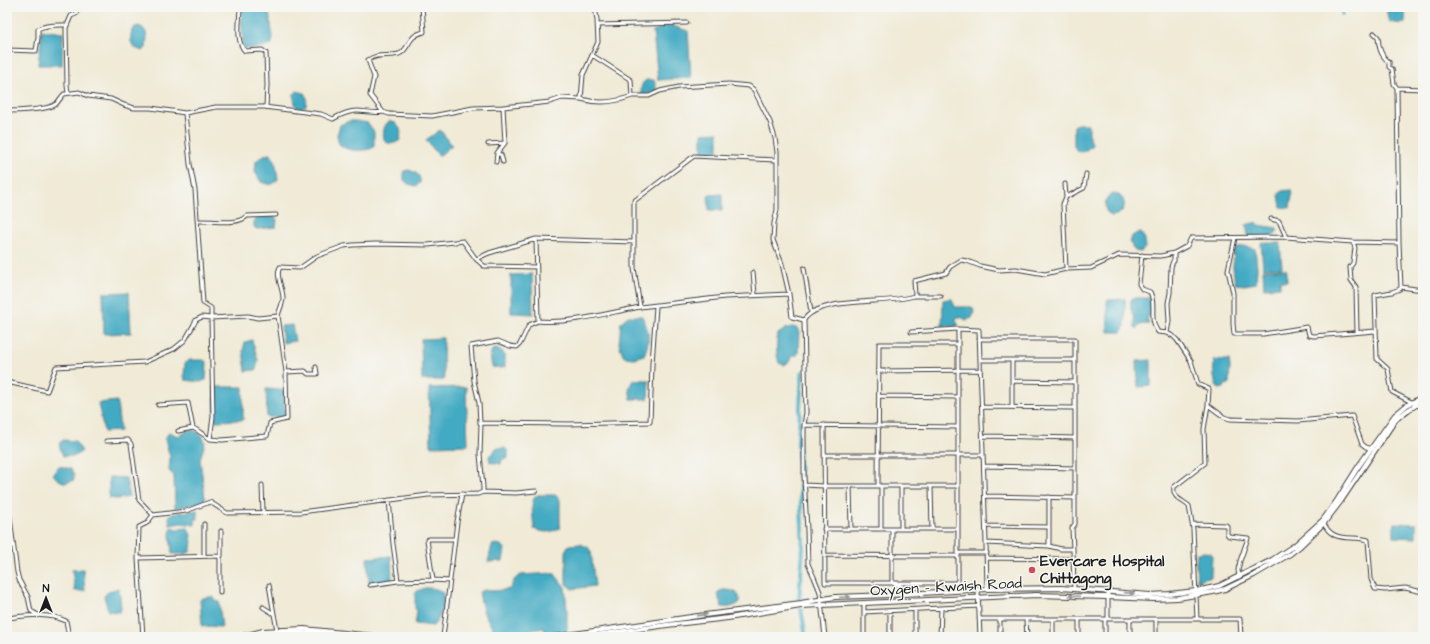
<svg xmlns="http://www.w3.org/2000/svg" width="1430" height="644" viewBox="0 0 1430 644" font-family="'Architects Daughter',sans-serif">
<rect width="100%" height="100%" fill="#f6f6f2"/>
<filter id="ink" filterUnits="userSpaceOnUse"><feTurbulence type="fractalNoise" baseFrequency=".025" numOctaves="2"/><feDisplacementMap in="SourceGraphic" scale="8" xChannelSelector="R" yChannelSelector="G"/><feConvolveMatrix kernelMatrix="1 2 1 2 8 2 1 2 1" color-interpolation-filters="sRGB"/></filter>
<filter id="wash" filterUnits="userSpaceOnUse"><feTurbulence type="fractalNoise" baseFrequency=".012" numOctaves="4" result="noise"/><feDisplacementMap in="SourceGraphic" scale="16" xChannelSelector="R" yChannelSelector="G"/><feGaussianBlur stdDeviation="0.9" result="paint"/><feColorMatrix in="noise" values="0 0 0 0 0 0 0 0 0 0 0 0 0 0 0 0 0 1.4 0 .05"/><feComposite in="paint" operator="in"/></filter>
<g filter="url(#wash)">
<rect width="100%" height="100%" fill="#f0ead6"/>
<!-- water -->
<path fill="#43aac3" stroke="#306370" d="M241,7H268L273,37L272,44C264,48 252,49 243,48Z
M1386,7H1406L1405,22L1401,24L1390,22L1388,20Z
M670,25L688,31L691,78L658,80L653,31Z
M139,26C149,30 147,39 146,48L143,51C131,48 129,42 132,30L135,27Z
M42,30L63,33L62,65H38Z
M647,80H654L657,90L645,95L641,94C641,88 641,82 647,80Z
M297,91L304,93L307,98L306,106L300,109L296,107L293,95Z
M349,121H356L368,123L374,132V147C369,151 354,151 348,149C345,149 342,146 339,144L337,135L340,125Z
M389,121C400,123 402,129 400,140C395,144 391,144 385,142C382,135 383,126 389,121Z
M1077,124H1087L1089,128V139L1092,143V146C1086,149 1084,154 1077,151L1074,146V126Z
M440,130L452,145L439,156L426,140Z
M718,132V153H702V133Z
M270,154L275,160L278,179C273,186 269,185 261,182L255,172L256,161L264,155Z
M409,170C416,173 421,174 420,183L416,186L408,184L404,180V171Z
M1291,190L1292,196L1290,208L1281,207L1279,195L1281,191Z
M1114,193C1129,197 1127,215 1111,216L1106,211C1104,203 1106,196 1114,193Z
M722,194V210H709L708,195Z
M257,216H274L277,220L276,227L257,229L254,227C254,223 254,220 257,216Z
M1257,222L1259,225L1277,228V232L1272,236L1250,237L1248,235L1246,225Z
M1137,233H1141L1145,239V248L1141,252L1135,251L1130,243L1132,236Z
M1261,243H1280L1282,268H1263Z
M1244,246L1255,249L1257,267L1256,283L1245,285L1235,284L1233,267L1234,249Z
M1286,269L1287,281H1280V287L1264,288L1263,270Z
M532,274L533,314L511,313V275Z
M129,292L131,333L104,334L103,293Z
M1132,298H1151V315L1147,317L1149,324C1142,325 1141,323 1136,329C1133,325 1136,321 1134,317C1131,311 1129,305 1132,298Z
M948,299H952L955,307H972L974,311L972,318L966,320L961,317H957L956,320L959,326H942L943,300Z
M1125,299V326L1121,332H1108L1107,300Z
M628,316H642C649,331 651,339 644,355L634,358L624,357L619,344L621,322Z
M292,325L295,341L283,343L281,326Z
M792,327L797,328L799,331L798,353L797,355L791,356V361L784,365L779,363C776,354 776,343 778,334L787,328Z
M443,338L444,380H422L421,339Z
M252,340L258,360L256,370L246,371L243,351L245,342Z
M496,349L502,351L505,356V367L501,368L492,367L490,355L492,350Z
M190,360H203L207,362L206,380L200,382L185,380L184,375L185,363Z
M1151,360V386L1138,387L1137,361Z
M1219,360H1229L1230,367L1229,384L1225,385L1224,388L1219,389C1213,383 1213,368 1214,361Z
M633,380H649L648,399H631L629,388Z
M214,387H243V420L215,421Z
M466,387L468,445L431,446L429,388Z
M266,389L284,390L285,417H267Z
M117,401L120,431L104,432L98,403Z
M192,429L202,435L205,443L200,459L205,498V500L196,504L175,508L174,476L169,471L170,457L165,439L169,432L178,436Z
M63,440L75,441L82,451L75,456H63L59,445Z
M496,448H505L508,451V458L502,459L501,464L490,462L489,456L494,452Z
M59,466L71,469L74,475V480L65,483L57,479L53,474Z
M109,477L126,478L129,497L117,499L109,498Z
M538,495H555L560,499V528C550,533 544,533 534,529L532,507L534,497Z
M197,510L198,519H195V525L181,523L170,525L169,517L171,514Z
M1394,523L1416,524V538L1394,537Z
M171,527L177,529L188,528C192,536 193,543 190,552L185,554H172L170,534Z
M497,544L503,546L505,549L503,561L488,562L492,545Z
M580,544L588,547L591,552L595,586L572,589L566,584V549L569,545Z
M1205,552L1212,554L1211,575V577L1204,578L1200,581L1197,580L1196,564L1197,553Z
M391,556L392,582L369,584L367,558Z
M83,569L85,591H75L72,570Z
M554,573L565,587L567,609V632L546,635L544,628L496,635L483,611L479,592L487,589L492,591L510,589L514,580L521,575Z
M119,588L121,608L120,612L108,611L104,596L109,591Z
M425,588C433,588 438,588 444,594C443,606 442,617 433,626L415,624L417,611L415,608V594L417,591Z
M723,590C732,590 740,591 740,602C735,607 728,608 722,607L719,599L718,592Z
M210,597H214V600L219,601L222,627L202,626L200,600L203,598Z"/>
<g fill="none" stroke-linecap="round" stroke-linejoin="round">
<!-- canal -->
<path stroke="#43aac3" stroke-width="4" d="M1342,7V14
M799,600L803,547L798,444L802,372
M801,609L806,637"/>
</g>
</g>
<g filter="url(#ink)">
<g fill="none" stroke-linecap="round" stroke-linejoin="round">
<!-- street casing -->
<g stroke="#3c3b38" stroke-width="5">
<path id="street" d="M240,7C240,20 235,41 245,51L262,50L266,53L267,85L266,107
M422,7L424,32C406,36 410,50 399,54C388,57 377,53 368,60L374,77L370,95L383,112C374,114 366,111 357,111C348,111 340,115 333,119L321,114L264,107H216L185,113L190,164L195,190L203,303L211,308V318L248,316L258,318L278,316C279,310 283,304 283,298C283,288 275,276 280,267L300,268L317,256L344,246L353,245L375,244L428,245L463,241L476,259L489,253L536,239L634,242
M597,25L687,23
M1374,33L1378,37C1379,47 1380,55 1389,62V67L1392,69L1394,84L1397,88L1423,89
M7,50L36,51L38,38V29C46,24 59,25 67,25
M592,55L631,80L632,96H649L660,91L679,87L729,84L749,86L754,90L770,122L775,138L777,152V210L774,223L773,240L782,264L789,294L792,317L804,320L806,413L804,425V476L807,530L808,564L814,577L820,592L825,637
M1397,88L1399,243L1401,287L1423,290
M68,93L67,85L66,28L71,16L76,14L79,7
M581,99C598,104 616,102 632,96
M7,111C16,111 49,110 56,104C59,101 61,97 64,94L79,92L88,96L111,99L124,105L134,108H151L185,113
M383,112L389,114L432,116L473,108L503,107
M488,144L505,143L503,107L550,102L562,98L581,99L583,75L598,42L597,20L595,7
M497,153L501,155L503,162
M776,160L694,156L634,201V268L640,307L725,297L789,294
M496,162L497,153L505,143
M1065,184L1066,197L1063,204L1066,269
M1066,197L1084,188L1086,174
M1271,219L1279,221L1286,237
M197,221C210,220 238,226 247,216L276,215
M1235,238L1228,270L1233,293V324L1234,334H1263L1307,327L1309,335L1314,336L1376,331
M1353,242L1355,248L1353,263L1350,267L1351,280L1356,287L1357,332
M1142,255L1139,284L1142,289L1150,292C1157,305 1148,318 1158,332L1167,333L1173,336L1177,340L1191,361L1198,384L1209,389L1208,405L1224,417L1230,419L1298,421L1352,416L1362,444L1366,447L1372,449
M476,259L484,266L537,267
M804,268L811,312
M753,272L755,295
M1401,287L1400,289L1392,292L1375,295L1377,359L1388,369L1392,392L1423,408
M914,296H941
M804,320C819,296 887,305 914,296L915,295L914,281L946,273L950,267L961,260L967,261L980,266L999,270L1016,269L1045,274L1066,269L1091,268L1119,255L1161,256L1174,253L1187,246L1191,238L1286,237L1353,242L1399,243
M538,321C572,324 606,313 640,307
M911,332L958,329L979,330L986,543L987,589
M1167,333L1169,321L1168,303L1170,293L1171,267L1173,261H1174V253
M979,339H1075V524L1072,528L1073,549H1061L1049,546
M980,360H1075
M878,371L981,370
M286,372L305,371L308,374H317L316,367
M1012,381L1075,382
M7,382L47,391L56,367L145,362L174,349L185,340L193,326L196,320L202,317L211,318L213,417L210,439L222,440L267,436L270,423L287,419L286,372L278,316
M879,396L958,397
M158,405L188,403L193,428
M982,407L1075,408
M1012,407V360
M480,423L569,424L650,422L652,364L656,306
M804,425L958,427
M824,425L825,583H956L958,580V329
M178,431L193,428C200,431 204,436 210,439
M983,436L1075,438
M106,441L128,440L131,444L139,500L153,515
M824,455H983
M984,466L1075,468
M262,485L263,512
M804,485L824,486H958
M850,486L851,529
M878,486L879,344H958
M881,486V529
M901,486V529
M931,486L932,529
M483,492L516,493L536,491
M7,495L17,572L19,580L28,597L31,611L38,615
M985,496L1075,498
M389,500L393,544L398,581L433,580L427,540L429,539H455
M1323,521C1331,544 1351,535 1368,540L1371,579L1375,589L1385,590L1405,588L1423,592
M204,524V556
M1192,524L1226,525L1227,526V534L1229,536L1248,538L1240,561L1238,570L1239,577
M986,526L1049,527
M824,529H958
M892,529V583L919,593
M986,543L1049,546V497
M1073,549L1074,589
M958,553H987
M825,555L958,556
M220,556V592
M138,558L221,556V531
M987,558L1072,559
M433,580L450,581
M269,585L274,614
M370,585L398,581
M978,590L980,637
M1108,591V619
M864,603V637
M263,607L274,614L277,630
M890,611V637
M864,612L979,606
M7,618C26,616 48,612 66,621L69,637
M979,619H1240L1241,637
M1000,619V637
M1026,619L1027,637
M1053,619V637
M1079,619V637
M1105,619V637
M1130,619V637
M1197,619L1193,529L1189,506C1182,500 1172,498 1174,487L1205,463L1204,429L1208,405
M141,637H143L138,558L139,527L147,523L153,515L186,511L210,502L227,513L301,512L428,495L478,494L483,492V487L480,454L481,424L480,423L479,403L474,381L471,346L498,341L510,346L517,347L520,344L529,325L538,321L536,239
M443,637L457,522L462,494
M915,637V610
M940,637L941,608
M1156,637V619"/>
</g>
<!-- secondary casing -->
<g stroke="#3c3b38" stroke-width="6">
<path id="secondary" d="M239,637L263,631L304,629L383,637
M253,637C285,631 315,633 347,637
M553,637L705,615L801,603L835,597L889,595L987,589L1061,588L1150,595L1169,594L1196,591L1219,586L1272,560L1295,545L1323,520L1336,502L1358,467L1395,415L1407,405L1423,397
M582,637L667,625L728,618L801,606L822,605L1036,595L1107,597L1154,599L1178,598L1213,592L1225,589L1254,575L1290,554L1299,547L1324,523L1341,501L1396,419L1408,410L1423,401"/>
</g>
<!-- street -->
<use href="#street" stroke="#fff" stroke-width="3"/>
<!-- secondary -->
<use href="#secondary" stroke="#fff" stroke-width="4"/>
</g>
<!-- one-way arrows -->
<defs><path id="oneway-solid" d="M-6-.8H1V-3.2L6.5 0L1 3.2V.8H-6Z"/></defs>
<g fill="#999">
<use href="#oneway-solid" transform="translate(1129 593) rotate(5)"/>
<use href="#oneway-solid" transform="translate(1074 596) rotate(-178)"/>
<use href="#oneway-solid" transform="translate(845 597) rotate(-2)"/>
<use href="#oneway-solid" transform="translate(702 615) rotate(-8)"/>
</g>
</g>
<!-- markers -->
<circle fill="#d1495b" stroke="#f6f6f2" stroke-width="1.5" cx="1032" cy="570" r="4"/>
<g text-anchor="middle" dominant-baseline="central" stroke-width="3" stroke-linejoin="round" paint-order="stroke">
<!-- poi labels -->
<g font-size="15" font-weight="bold" fill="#1c1c1c" stroke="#f6f6f2" text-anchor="start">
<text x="1040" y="561">Evercare Hospital<tspan x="1040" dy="17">Chittagong</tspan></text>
</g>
<!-- street labels -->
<g font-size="15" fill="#1c1c1c" stroke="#f6f6f2">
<text transform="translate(946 587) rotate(-3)">Oxygen - Kwaish Road</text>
</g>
</g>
<!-- margin -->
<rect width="1430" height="644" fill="none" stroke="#f6f6f2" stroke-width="24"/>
<!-- north arrow -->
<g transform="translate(46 598)" stroke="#f6f6f2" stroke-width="3" paint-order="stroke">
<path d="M0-3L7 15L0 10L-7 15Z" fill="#1c1c1c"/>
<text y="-6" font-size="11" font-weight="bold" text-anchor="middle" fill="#1c1c1c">N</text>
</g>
</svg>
